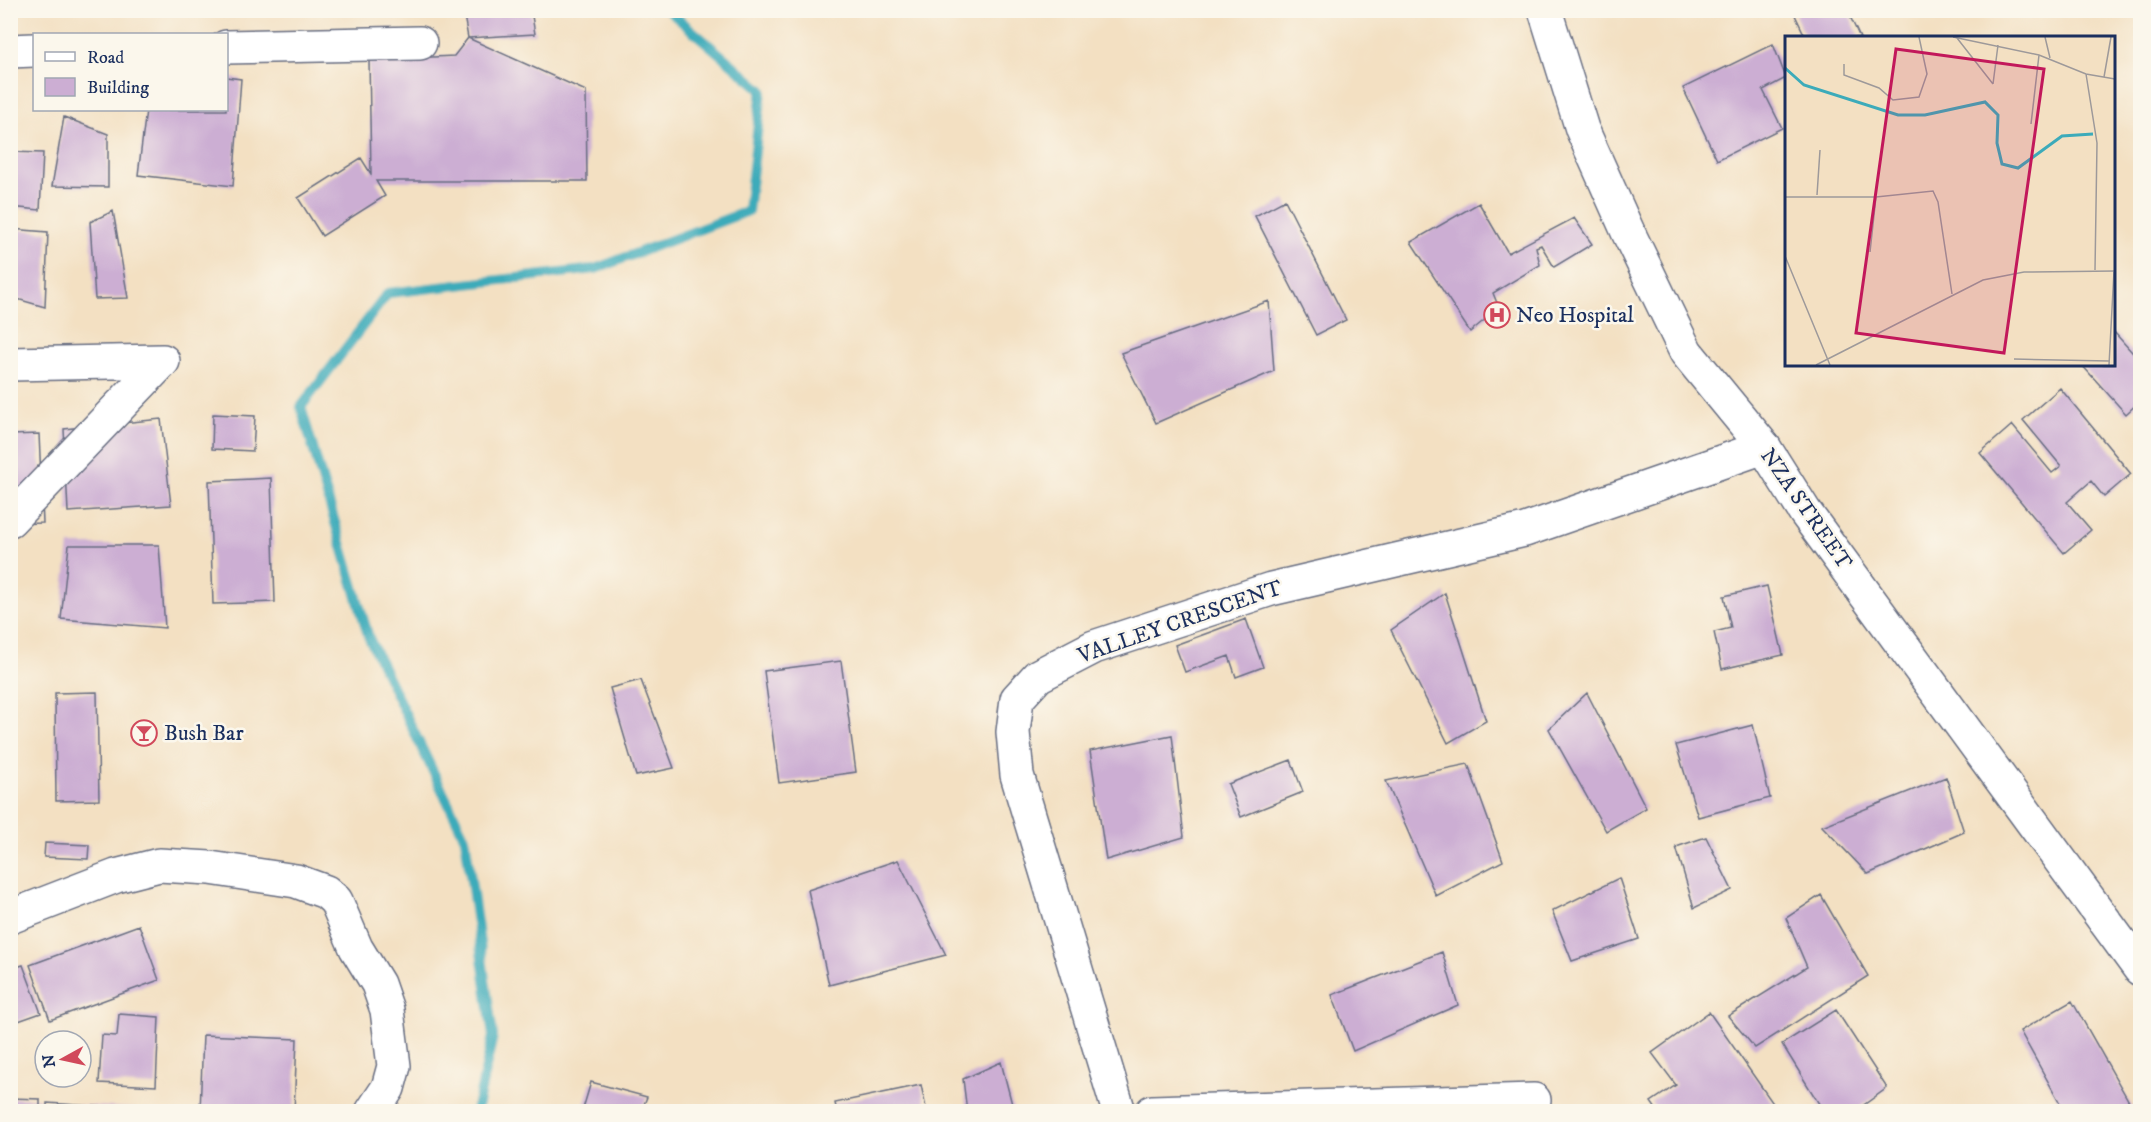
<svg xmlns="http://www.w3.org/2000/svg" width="2151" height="1122" viewBox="0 0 2151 1122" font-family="'IM FELL DW Pica',serif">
<rect width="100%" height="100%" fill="#fbf7ec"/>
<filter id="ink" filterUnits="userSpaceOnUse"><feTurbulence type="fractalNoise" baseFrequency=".0167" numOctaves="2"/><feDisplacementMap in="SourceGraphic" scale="12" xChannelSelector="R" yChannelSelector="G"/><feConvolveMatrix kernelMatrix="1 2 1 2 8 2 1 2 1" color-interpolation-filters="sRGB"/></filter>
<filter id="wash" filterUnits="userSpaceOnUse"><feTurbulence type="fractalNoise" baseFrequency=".008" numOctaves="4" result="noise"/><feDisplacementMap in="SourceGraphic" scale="24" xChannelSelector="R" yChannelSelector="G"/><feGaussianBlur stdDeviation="1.35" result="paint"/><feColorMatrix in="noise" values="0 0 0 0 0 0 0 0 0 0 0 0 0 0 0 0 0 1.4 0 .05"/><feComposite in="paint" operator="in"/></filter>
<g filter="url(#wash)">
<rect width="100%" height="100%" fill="#f3e0c2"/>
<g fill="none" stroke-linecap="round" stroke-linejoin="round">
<!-- stream -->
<path stroke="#3cabba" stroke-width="10" d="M476,1112L493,1036L465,838L369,638L301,407L388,293L595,269L748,211L762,90L668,10"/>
</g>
<g id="blocks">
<!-- building -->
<path fill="#ccaed3" d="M463,10H531L535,34L468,38Z
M1804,10H1847L1860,38H1806L1795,15Z
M468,38L586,91L587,181H376L385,196L322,236L298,198L361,158L371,174L369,60L454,56Z
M1773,44L1786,78L1763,90L1782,128L1717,160L1683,88Z
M226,77L241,79L233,186L138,175L146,110H226Z
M64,117L108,134V187L52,186Z
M10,152L43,153L40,210L10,207Z
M1285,200L1346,320L1316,335L1255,216Z
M1479,203L1508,253L1574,218L1592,244L1554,267L1541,245L1536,247L1540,265L1493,293L1499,308L1470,332L1411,242Z
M113,211L128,298L95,299L90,222Z
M10,229L48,232L45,307L10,297Z
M1269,301L1274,371L1156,423L1121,353Z
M2114,332L2140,361V401L2126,414L2081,364H2114Z
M2060,388L2131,474L2104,497L2091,481L2067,502L2091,530L2064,553L1980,453L2012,425L2052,473L2061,466L2023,420Z
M213,414L255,416L253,451L212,449Z
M161,419L171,505L68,512L64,429Z
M39,434L43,523L10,524V435Z
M271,478L275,602L213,604L209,481Z
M69,545H159L165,628L61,619Z
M1767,586L1783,655L1722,669L1714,632L1731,628L1724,596Z
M1445,593L1486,721L1448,743L1391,630Z
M1246,619L1263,667L1236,677L1229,656L1185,672L1175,645Z
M841,661L856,772L779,783L764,671Z
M641,680L674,768L636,776L610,688Z
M97,692L99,800L56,801L55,693Z
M1587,693L1646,808L1606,831L1549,729Z
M1753,725L1770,798L1698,817L1676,745Z
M1172,735L1184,837L1106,860L1090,751Z
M1291,760L1303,792L1241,817L1228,784Z
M1468,764L1503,861L1436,896L1386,781Z
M1946,777L1964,832L1868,874L1822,826Z
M1706,837L1732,890L1694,908L1676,847Z
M45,843L89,845L88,859L44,857Z
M898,860L946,955L829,985L808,890Z
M1619,878L1639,939L1572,961L1552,911Z
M1821,895L1868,976L1755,1048L1728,1016L1807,967L1786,918Z
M139,925L159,980L50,1020L30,965Z
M1442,952L1458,1005L1353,1051L1332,995Z
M23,965L41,1013L10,1024V969Z
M2072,1001L2132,1107L2124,1112H2065L2020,1031Z
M1836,1010L1887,1088L1854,1112H1824L1782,1044Z
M1709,1012L1777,1109L1773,1112H1658L1651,1102L1676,1085L1652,1053Z
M119,1014L159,1017L156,1086L99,1083L102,1035L117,1036Z
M203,1035L297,1039L294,1112H200Z
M1001,1062L1014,1112H967L963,1079Z
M591,1082L647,1097L641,1112H582Z
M921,1085L927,1112H837L835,1103Z
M10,1098L40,1099V1112H10Z
M47,1103L151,1110V1112H47Z"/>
</g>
</g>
<g filter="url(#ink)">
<use href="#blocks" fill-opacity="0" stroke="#676d81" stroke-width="1.5"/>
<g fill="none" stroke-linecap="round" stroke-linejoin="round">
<!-- minor casing -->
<g stroke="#676d81" stroke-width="36">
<path id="minor" d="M226,47L420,43
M10,51L34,50
M10,364L163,361
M10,520L163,361
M10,917L116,876L159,865L210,868L296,881L326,892L336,901L356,948L378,984L387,1010L394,1066L388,1088L372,1112
M1119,1112L1017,775L1013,732L1017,699L1038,676L1094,647L1271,589L1525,530L1764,447
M1152,1112L1534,1100"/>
</g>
<!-- tertiary casing -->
<g stroke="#676d81" stroke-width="36">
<path id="tertiary" d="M1545,10L1582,129L1628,232L1686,352L1764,447L1805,512L2140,969"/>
</g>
<!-- minor -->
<use href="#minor" stroke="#fff" stroke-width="33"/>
<!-- tertiary -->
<use href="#tertiary" stroke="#fff" stroke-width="33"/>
</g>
</g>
<!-- icons -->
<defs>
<g id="hospital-ring" transform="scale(1.35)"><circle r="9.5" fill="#fbf7ec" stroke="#d1495b" stroke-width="1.5"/><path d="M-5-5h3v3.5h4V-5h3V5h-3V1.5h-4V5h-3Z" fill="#d1495b"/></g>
<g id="bar-ring" transform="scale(1.35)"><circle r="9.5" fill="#fbf7ec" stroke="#d1495b" stroke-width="1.5"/><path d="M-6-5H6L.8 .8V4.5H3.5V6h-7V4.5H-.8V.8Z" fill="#d1495b"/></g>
</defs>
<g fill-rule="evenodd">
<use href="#hospital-ring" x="1497" y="315"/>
<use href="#bar-ring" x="144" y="733"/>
</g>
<g text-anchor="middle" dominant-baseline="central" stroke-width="5" stroke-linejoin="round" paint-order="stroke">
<!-- poi labels -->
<g font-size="22" fill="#1b2f5e" stroke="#fbf7ec" text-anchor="start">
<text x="1516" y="315">Neo Hospital</text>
<text x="164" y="733">Bush Bar</text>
</g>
<!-- street labels -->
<g font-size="22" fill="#1b2f5e" stroke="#fbf7ec">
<text transform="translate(1806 509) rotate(55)">NZA STREET</text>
<text transform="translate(1180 622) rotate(-19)">VALLEY CRESCENT</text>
</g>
</g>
<!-- overview -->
<g transform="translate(1785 36)">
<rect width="330" height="330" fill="#f3e0c2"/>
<path fill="none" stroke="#3cabba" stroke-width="3" d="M0,32L19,49L113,79H140L200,66L213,79L212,107L217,128L233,132L277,100L308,98"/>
<path fill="none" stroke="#9d999a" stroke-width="1.5" d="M168,1L254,19L301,38L330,43M260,1L265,22M172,2L208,48M59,28V39L94,52L108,64L134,61L142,38L134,1M301,38L312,107L310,234M319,41L326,1M208,48L213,9M246,88L254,19M32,159L35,114M0,161H91L148,155L153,166L167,258M85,216L91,161M0,220L45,329M229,323L324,325M31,329L198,244L239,236L330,235M324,329L329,235"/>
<path fill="#c2185b" fill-opacity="0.15" stroke="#c2185b" stroke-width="3" d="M111,13L259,33L219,317L71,297Z"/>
<rect width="330" height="330" fill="none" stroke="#1b2f5e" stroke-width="3"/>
</g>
<!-- margin -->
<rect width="2151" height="1122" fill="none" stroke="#fbf7ec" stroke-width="36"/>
<!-- legend -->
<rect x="33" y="33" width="195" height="78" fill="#fbf7ec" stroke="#a1a7b3" stroke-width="1.5"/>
<rect x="45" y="52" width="30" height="9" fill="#ffffff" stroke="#a1a7b3" stroke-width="1.5"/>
<text x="87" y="63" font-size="18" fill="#1b2f5e">Road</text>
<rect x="45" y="78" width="30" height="18" fill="#ccaed3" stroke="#a1a7b3" stroke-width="1.5"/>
<text x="87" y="93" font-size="18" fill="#1b2f5e">Building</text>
<!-- north arrow -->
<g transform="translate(63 1059) rotate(262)"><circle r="28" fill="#fbf7ec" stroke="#a1a7b3" stroke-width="1.5"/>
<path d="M0-4.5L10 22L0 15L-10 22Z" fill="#d1495b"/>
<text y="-9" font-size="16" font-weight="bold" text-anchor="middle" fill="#1b2f5e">N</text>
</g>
</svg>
